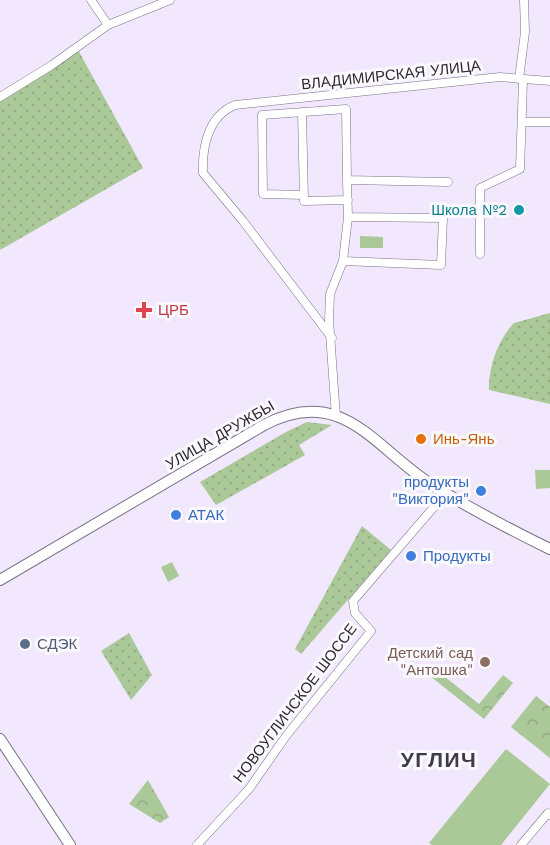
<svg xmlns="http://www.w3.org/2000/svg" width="550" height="845" viewBox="0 0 550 845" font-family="'Work Sans',sans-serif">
<defs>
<pattern id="grass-dots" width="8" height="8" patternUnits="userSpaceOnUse" patternTransform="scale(1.5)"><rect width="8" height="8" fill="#abc899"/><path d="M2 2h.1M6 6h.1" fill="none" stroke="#93ac84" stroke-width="1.8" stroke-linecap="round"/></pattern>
<pattern id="park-crowns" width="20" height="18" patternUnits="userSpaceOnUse" patternTransform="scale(1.5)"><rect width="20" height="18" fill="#abc899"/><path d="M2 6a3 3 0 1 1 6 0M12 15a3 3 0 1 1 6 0" fill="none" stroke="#93ac84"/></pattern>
</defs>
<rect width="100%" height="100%" fill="#f1e8fe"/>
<!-- grass -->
<path fill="url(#grass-dots)" d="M77,48L143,168L0,250V97Z
M550,313V404L489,390C488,368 498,339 514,323Z
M307,422L332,425L299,445L305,455L216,505L200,482L286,432Z
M362,526L391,550L301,654L295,649Z
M129,633L152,675L131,700L101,651Z"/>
<!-- park -->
<path fill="url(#park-crowns)" d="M172,562L179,576L168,582L161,567Z
M435,669L479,704L503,675L513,683L484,719L430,676Z
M536,696L550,707V758L511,727Z
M148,780L169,817L160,823L129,804Z"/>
<!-- pitch -->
<path fill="#abc899" d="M360,236L383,237V248H360Z
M535,470H550V488L536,489Z
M506,749L550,784L501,845H432L429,843Z"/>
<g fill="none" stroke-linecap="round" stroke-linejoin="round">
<!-- street casing -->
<g stroke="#7a7286" stroke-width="9">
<path id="street" d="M91,0L108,25
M519,79L525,32L524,0
M0,97L52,65L108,25L170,0
M302,112L304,201L348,200
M522,122H550
M304,195L263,194L262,115L346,109L347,180
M480,254V188L520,169L523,81
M343,261L441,265L443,218L348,217
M332,338L243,221L203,173C202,147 208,116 235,105L500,77L550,81
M336,417L329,320L330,294L343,261L348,217L347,180L448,182
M197,845L249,789L286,736L371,631L355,613L353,601L446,493
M521,845L548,813L550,815"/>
</g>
<!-- secondary casing -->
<g stroke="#7a7286" stroke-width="12">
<path id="secondary" d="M0,580L264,425C344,383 375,450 434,486C471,509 511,530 550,549
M0,739L70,845"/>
</g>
<!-- street -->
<use href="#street" stroke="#fff" stroke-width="8"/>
<!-- secondary -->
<use href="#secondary" stroke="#fff" stroke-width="10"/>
</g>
<!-- markers -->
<circle fill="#0f9aa8" stroke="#fbf9fe" stroke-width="2" cx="519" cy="210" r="6"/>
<path fill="#e0444e" stroke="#fbf9fe" stroke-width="2" d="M141 301h6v6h6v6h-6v6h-6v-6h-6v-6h6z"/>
<circle fill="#e8710a" stroke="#fbf9fe" stroke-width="2" cx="421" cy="439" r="6"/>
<g fill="#3f7fe0" stroke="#fbf9fe" stroke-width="2">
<circle cx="481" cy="491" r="6"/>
<circle cx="176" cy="515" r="6"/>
<circle cx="411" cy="556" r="6"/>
</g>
<circle fill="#5c6f8a" stroke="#fbf9fe" stroke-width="2" cx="25" cy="644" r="6"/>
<circle fill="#8d6e63" stroke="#fbf9fe" stroke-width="2" cx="485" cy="662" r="6"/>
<g text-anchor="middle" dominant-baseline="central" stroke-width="6" stroke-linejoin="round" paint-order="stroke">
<!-- street labels -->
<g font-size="15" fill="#2d2931" stroke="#fbf9fe">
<text transform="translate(391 75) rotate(-6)">ВЛАДИМИРСКАЯ УЛИЦА</text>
<text transform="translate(220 435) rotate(-30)">УЛИЦА ДРУЖБЫ</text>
<text transform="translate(295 703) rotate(-53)">НОВОУГЛИЧСКОЕ ШОССЕ</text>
</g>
<!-- culture labels -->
<g font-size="15" fill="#0d838f" stroke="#fbf9fe" text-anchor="end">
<text x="507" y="210">Школа №2</text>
</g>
<!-- health labels -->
<g font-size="15" fill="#be3a42" stroke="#fbf9fe" text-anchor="start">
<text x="158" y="310">ЦРБ</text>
</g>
<!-- food labels -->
<g font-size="15" fill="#c56008" stroke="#fbf9fe" text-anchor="start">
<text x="433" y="439">Инь-Янь</text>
</g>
<!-- shop labels -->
<g font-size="15" fill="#366cbe" stroke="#fbf9fe" text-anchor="start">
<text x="469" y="482" text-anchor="end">продукты<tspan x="469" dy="17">"Виктория"</tspan></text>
<text x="188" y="515">АТАК</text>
<text x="423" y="556">Продукты</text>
</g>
<!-- service labels -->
<g font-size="15" fill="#4e5e75" stroke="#fbf9fe" text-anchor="start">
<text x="37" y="644">СДЭК</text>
</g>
<!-- education labels -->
<g font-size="15" fill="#785e54" stroke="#fbf9fe" text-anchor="end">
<text x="473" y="653">Детский сад<tspan x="473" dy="17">"Антошка"</tspan></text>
</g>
<!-- district labels -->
<g font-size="21" font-weight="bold" letter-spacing="1.5" fill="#413a4b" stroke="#fbf9fe">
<text x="439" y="759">УГЛИЧ</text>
</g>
</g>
</svg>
